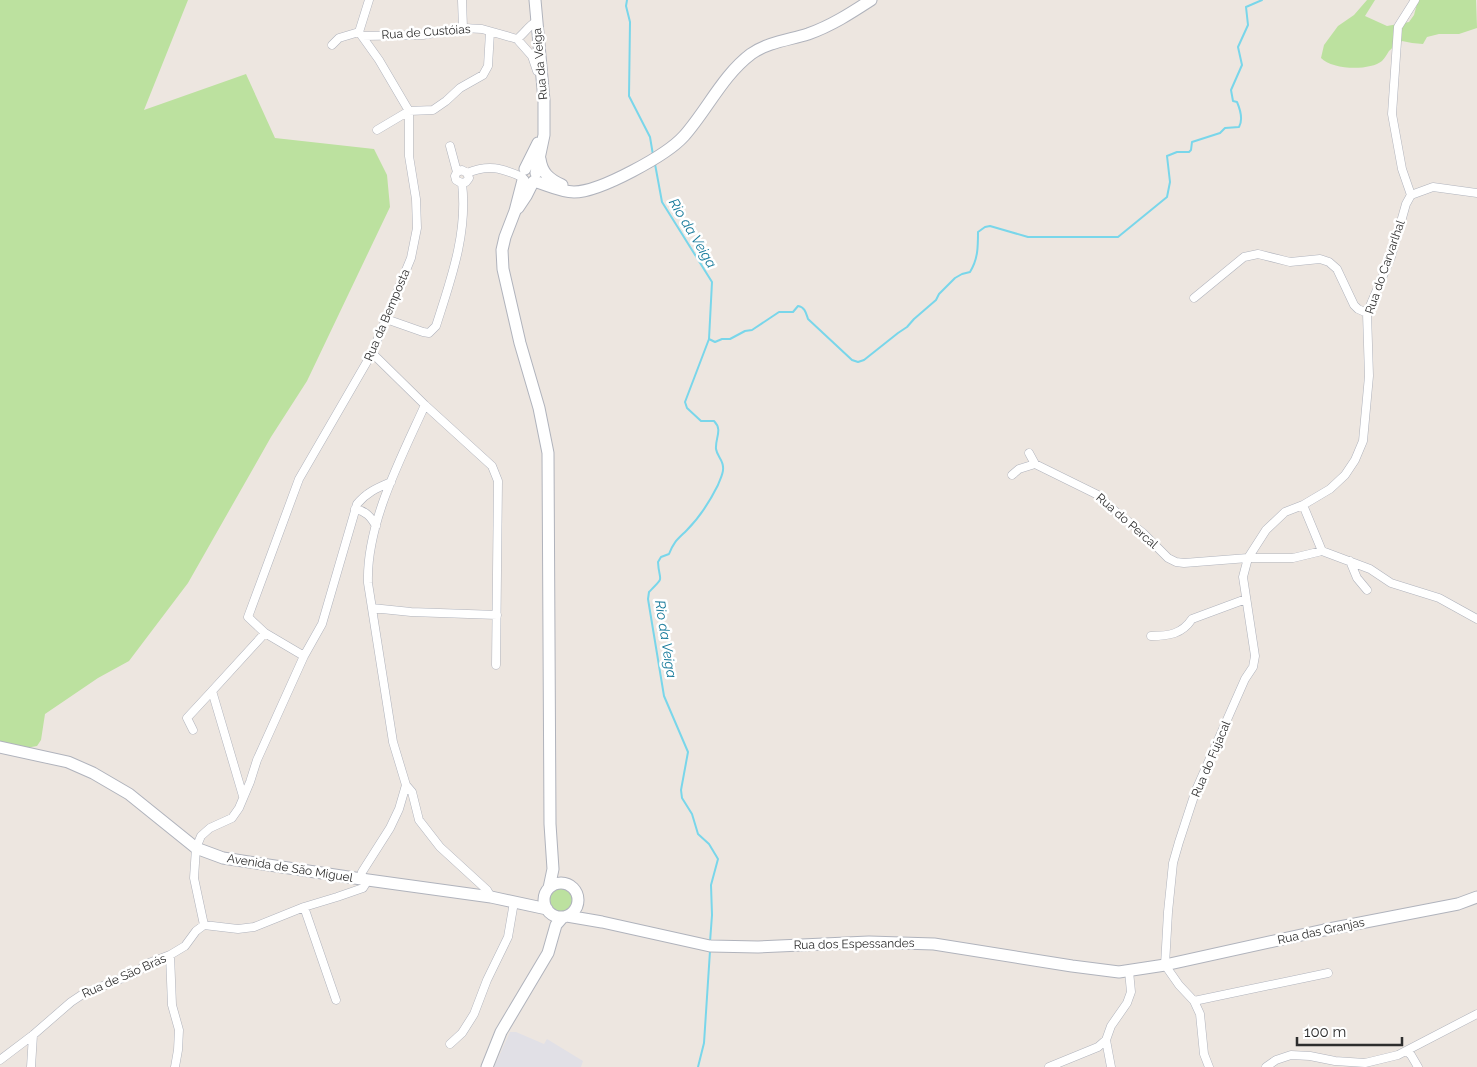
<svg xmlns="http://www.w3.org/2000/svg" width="1477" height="1067" viewBox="0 0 1477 1067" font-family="Raleway,sans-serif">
<rect width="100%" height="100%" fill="#ede6e0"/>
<!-- industrial -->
<path fill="#e1e0e6" d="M510,1032H516L544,1044L547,1039L583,1061L581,1067H494Z"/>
<!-- green -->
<path fill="#bce19f" d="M0,0H188L144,110L246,74L275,138L374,149L387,175L390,207L307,381L271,437L188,583L129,661L98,678L45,714L41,740L37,746L26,748L0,743Z
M1367,0H1375L1365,16L1387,26L1409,22L1414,15L1418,0H1476L1477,28L1459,34H1439L1427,37L1423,44L1412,43L1402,41C1397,44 1393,47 1389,51C1387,54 1385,58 1382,61C1370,71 1332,70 1321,58L1324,45L1338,26L1354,15Z
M548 900a13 13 0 1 1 26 0a13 13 0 1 1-26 0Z"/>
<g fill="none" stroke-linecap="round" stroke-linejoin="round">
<!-- stream -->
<path stroke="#79d6ea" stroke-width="2" d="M627,0L626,6L630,22L629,96L650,137L653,155
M655,164L662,202L712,282L709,339L685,402L687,408L701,421H714C723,430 715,438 716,449C717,456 723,460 723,467C724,473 720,479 718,485C710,501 700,517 687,530C678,539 674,541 669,554L661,557L658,562C659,583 666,575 649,592L648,599L664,696L688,752L681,790L682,798L692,814L698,834L709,844L718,859L711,885L712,915L710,942
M709,339L715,342L722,339H730L745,331L752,330L779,312H793L798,306C805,307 806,313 808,319L852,360L858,362L864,360L898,333L907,327L914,319L936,300L939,294L955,278L962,274L970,272C978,259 978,247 978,232L985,227L990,226L1028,237H1118L1167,197L1170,182L1167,156L1177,152H1189L1191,150L1192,142L1220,133L1225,128L1239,127C1243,120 1240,109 1237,102L1233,101L1231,90L1242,65L1238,47L1248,25L1246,7L1262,0
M698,1067L704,1043L710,951"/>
<!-- street casing -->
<g stroke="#b0b3bc" stroke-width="9">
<path id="street" d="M462,0L463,28
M359,32L369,0
M362,36L423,35L463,28L482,29L517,39L532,56L537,71L541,72
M517,39C524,34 529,25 537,21
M332,45L339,38L359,32
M377,130L409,111L433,110L446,101L460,88L483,75L488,66L490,32
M450,146L457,172L455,176L456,180L461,183L466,182L469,178L467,173L462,170L457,172
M467,173C489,164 501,168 522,177
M1411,195L1402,169L1392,114L1398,27L1415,0
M1411,195L1433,187L1477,193
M1194,298L1244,257L1258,254L1290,262L1320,259L1329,262L1337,269L1354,305L1358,309L1367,313
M386,319L423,332L429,333L436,326C451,279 468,233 462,183
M372,353L425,405
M1029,453L1035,464
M1012,475L1019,469L1035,464L1098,495L1116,512L1143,533L1168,558L1176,562L1184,563L1248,558H1293L1322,551L1370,569L1391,583L1439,598L1477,619
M1303,505L1322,551
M355,509C366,511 371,517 376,526
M1350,561L1357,578L1367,590
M372,608L411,612L497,615
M265,633L248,617L299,479L372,353L411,258L417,228L416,199L409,156V111L379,60L359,32
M1151,636C1169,636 1182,634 1192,619L1246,599
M212,691L265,633L304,656
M193,730L187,718L212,691L243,796
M360,879L362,872L390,828L399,809L406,785
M491,897L487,890L440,847L419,820L412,792L406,785L393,742L368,583C366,524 401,458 425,405L492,466L498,481L496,665
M304,907L336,1000
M204,925L194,878L196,848L201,836L210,828L232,818L239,808L250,782L257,760L304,656L322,624L357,504C367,492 377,488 391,482
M170,955L172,1005L179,1030L178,1050L175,1067
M1194,1001L1328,973
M450,1044L462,1033L474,1014L487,980L508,937L514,902
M1406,1051L1411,1055L1418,1067
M0,1060L33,1035L71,1002L83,994L135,973L149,963L170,955L185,946L196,931L204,925L238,929L254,927L304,907L337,897L363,888L368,880
M31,1067L33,1035
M1049,1067L1098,1047L1106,1040
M1111,1067L1106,1040L1111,1026L1127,1003L1131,992L1129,971
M1209,1067L1204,1054L1200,1014L1194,1001L1179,985L1165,965L1168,912L1173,863L1179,842L1196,790L1245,679L1253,667L1255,656L1243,577L1248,558L1266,530L1285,512L1303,505L1330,489L1345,475L1355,460L1363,441L1369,376L1367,313L1391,257L1406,204L1411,195
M1266,1067L1276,1060L1291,1055L1310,1056L1335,1061L1365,1063L1398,1055L1477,1014"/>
</g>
<!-- secondary casing -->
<g stroke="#b0b3bc" stroke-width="13">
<path id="secondary" d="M535,0L544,100V135L536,173
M540,159C542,173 549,179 562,185
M525,169L538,143
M523,180L515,211L505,237L502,250L503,269L520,343L539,408L548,453L550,824L553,869L549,888
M534,181C547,185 561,192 574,192C600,192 667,155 684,136C707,110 723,75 751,54C768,42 789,40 808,34C831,26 851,13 871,0
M518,208L526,196L533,182
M0,747L68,762L93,773L129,794L196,848L223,858L368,880L491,897L547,909
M544 900a17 17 0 1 1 34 0a17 17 0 1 1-34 0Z
M567,916L602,922L710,946L758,947L869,942L934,944L1072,966L1119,972L1165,965L1324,930L1458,904L1477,897
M487,1067L501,1032L548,953L556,925L563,917"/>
</g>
<!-- street -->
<use href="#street" stroke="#fff" stroke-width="8"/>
<!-- secondary -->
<use href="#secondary" stroke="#fff" stroke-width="11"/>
</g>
<g text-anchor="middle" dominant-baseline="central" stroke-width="5" stroke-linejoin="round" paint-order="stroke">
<!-- street labels -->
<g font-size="12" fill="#2d2d2d" stroke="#fff">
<text transform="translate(426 32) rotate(-4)">Rua de Custóias</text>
<text transform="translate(540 64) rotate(-95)">Rua da Veiga</text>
<text transform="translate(1385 267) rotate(-71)">Rua do Carvarlhal</text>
<text transform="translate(387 315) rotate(-67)">Rua da Bemposta</text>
<text transform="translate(1127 521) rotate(41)">Rua do Percal</text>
<text transform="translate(1211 759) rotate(-67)">Rua do Fujacal</text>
<text transform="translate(290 868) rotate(9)">Avenida de São Miguel</text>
<text transform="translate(1321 931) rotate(-12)">Rua das Granjas</text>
<text transform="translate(854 944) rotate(-1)">Rua dos Espessandes</text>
<text transform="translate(124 976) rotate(-24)">Rua de São Brás</text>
</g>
<!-- water labels -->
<g font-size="14" font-style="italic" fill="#147899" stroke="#fff">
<text transform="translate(693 233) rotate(59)">Rio da Veiga</text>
<text transform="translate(666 639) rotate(81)">Rio da Veiga</text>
</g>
</g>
<!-- scale -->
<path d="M1297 1037v8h105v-8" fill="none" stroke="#2d2d2d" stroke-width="2.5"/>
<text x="1304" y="1037" font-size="15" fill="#2d2d2d" stroke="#ffffff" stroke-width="4" paint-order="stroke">100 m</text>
</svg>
